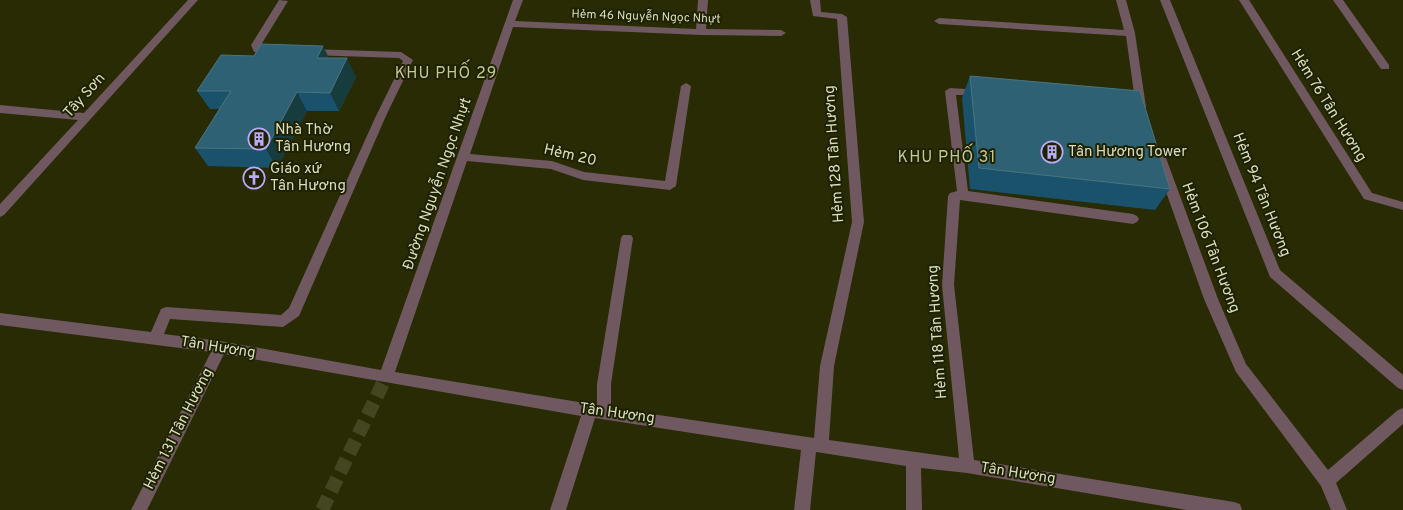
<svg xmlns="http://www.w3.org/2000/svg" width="1403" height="510" viewBox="0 0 1403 510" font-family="Overpass,sans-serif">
<rect width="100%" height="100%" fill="#282b03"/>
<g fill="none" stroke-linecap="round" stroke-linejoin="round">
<!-- minor-tunnel -->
<path stroke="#434620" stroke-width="14" stroke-dasharray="14 7" stroke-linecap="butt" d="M322,510L386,377"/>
<!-- minor -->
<path fill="#6f5860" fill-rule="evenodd" d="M188,0H198L4,215L0,217V204L78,120L0,113V105L84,113Z
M279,0L288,1L261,45V47H273L278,50L273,53L254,52L251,45Z
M513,0H523L515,21L696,29L698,0H708L706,29L781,30L786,33L781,36L701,35L513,27L470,154L552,161L584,172L665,181L681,86L686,83L691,86L676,186L670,190L583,180L551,169L467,161L395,372L597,405V384L621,238L623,235H631L633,238L611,384V408L814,438L820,366L852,222L837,19L813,16L810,0H820L821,12L842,14L847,17L864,222L834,366L829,440L959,458L942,285L948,196L950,193L957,191L945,91L950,88L981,90L985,91L986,93L985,95H956L968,191L1133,214L1137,216L1139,219L1137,222L1133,224L960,200L954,285L974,460L1234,502L1240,504L1242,510H1187L967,473L921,468L922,510H906V466L816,452L810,510H794L801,450L595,418L566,510H550L581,416L224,354L147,510H131L211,352L0,325V313L151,332L161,309L166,307L281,315L289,308L375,118L403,61L399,58L310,55L305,52L310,49L401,52L413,60L385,118L299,316L283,327L170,319L164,334L220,341L381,370Z
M1116,0H1126L1135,33L1146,107L1141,111L1136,107L1126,36L939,24L934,21L939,18L1124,30Z
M1160,0H1170L1280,270L1403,375V390L1398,388L1270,277Z
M1239,0H1249L1372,193L1403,202V210L1364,199Z
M1333,0H1343L1389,65V69H1381Z
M1160,154L1166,158L1218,299L1246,364L1328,470L1398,410L1403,408V424L1336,483L1347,510H1331L1321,486L1236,372L1204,299L1154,158Z"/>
</g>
<!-- wall -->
<path fill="#1a526b" d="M254,56L329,58L356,77L339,111H307L277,168L208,166L195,148L219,109H210L197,91Z
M970,76L1170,189L1155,210L970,189L962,98Z"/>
<!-- shaded-wall -->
<path fill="#173c3d" d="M323,46L332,64L317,58Z
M347,58L356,77L339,111L330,93Z
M297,92L307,111L277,168L266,149Z"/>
<!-- building -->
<path fill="#2f6174" stroke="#4a7580" d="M261,44L323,46L317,58H347L330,93L297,92L266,149L195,148L231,91H197L221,55L254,56Z
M970,76L1140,91L1170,189L979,168Z"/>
<!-- icons -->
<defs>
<g id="building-ring" transform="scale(1.125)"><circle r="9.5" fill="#1f2200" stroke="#bbaaf6" stroke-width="1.5"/><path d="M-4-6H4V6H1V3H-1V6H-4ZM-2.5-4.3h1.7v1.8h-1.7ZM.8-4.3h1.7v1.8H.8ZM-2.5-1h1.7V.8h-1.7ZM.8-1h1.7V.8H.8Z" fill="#bbaaf6"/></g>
<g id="church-ring" transform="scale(1.125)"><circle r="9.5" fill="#1f2200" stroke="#bbaaf6" stroke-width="1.5"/><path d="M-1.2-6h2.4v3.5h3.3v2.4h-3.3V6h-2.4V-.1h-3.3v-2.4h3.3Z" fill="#bbaaf6"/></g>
</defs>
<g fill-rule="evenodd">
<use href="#building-ring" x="259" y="139"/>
<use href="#building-ring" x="1052" y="152"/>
<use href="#church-ring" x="254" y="178"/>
</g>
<g text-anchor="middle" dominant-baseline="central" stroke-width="4" stroke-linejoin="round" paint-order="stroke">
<!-- far-street labels -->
<g font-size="12" fill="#d9ddc1" stroke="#1f2200">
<text transform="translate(646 17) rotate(2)">Hẻm 46 Nguyễn Ngọc Nhựt</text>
</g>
<!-- street labels -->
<g font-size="15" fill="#d9ddc1" stroke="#1f2200">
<text transform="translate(85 96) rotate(-48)">Tây Sơn</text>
<text transform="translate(1328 106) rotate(58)">Hẻm 76 Tân Hương</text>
<text transform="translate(835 154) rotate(-94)">Hẻm 128 Tân Hương</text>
<text transform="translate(570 156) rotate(13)">Hẻm 20</text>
<text transform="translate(438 184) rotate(-71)">Đường Nguyễn Ngọc Nhựt</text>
<text transform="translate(1261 195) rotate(68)">Hẻm 94 Tân Hương</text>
<text transform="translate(1210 248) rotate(69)">Hẻm 106 Tân Hương</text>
<text transform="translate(938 332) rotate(-94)">Hẻm 118 Tân Hương</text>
<text transform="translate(218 348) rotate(9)">Tân Hương</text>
<text transform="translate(617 414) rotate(8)">Tân Hương</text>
<text transform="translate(179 429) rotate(-63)">Hẻm 131 Tân Hương</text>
<text transform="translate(1018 474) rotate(9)">Tân Hương</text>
</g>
<!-- poi labels -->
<g font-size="15" fill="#d9ddc1" stroke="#1f2200" text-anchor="start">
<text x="275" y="130">Nhà Thờ<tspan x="275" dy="17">Tân Hương</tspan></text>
<text x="1068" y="152">Tân Hương Tower</text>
<text x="270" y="169">Giáo xứ<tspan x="270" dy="17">Tân Hương</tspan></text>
</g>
<!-- neighbourhood labels -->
<g font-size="16" letter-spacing="1" fill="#c2c992" stroke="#1f2200">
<text x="446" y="74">KHU PHỐ 29</text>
<text x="947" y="158">KHU PHỐ 31</text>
</g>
</g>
</svg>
